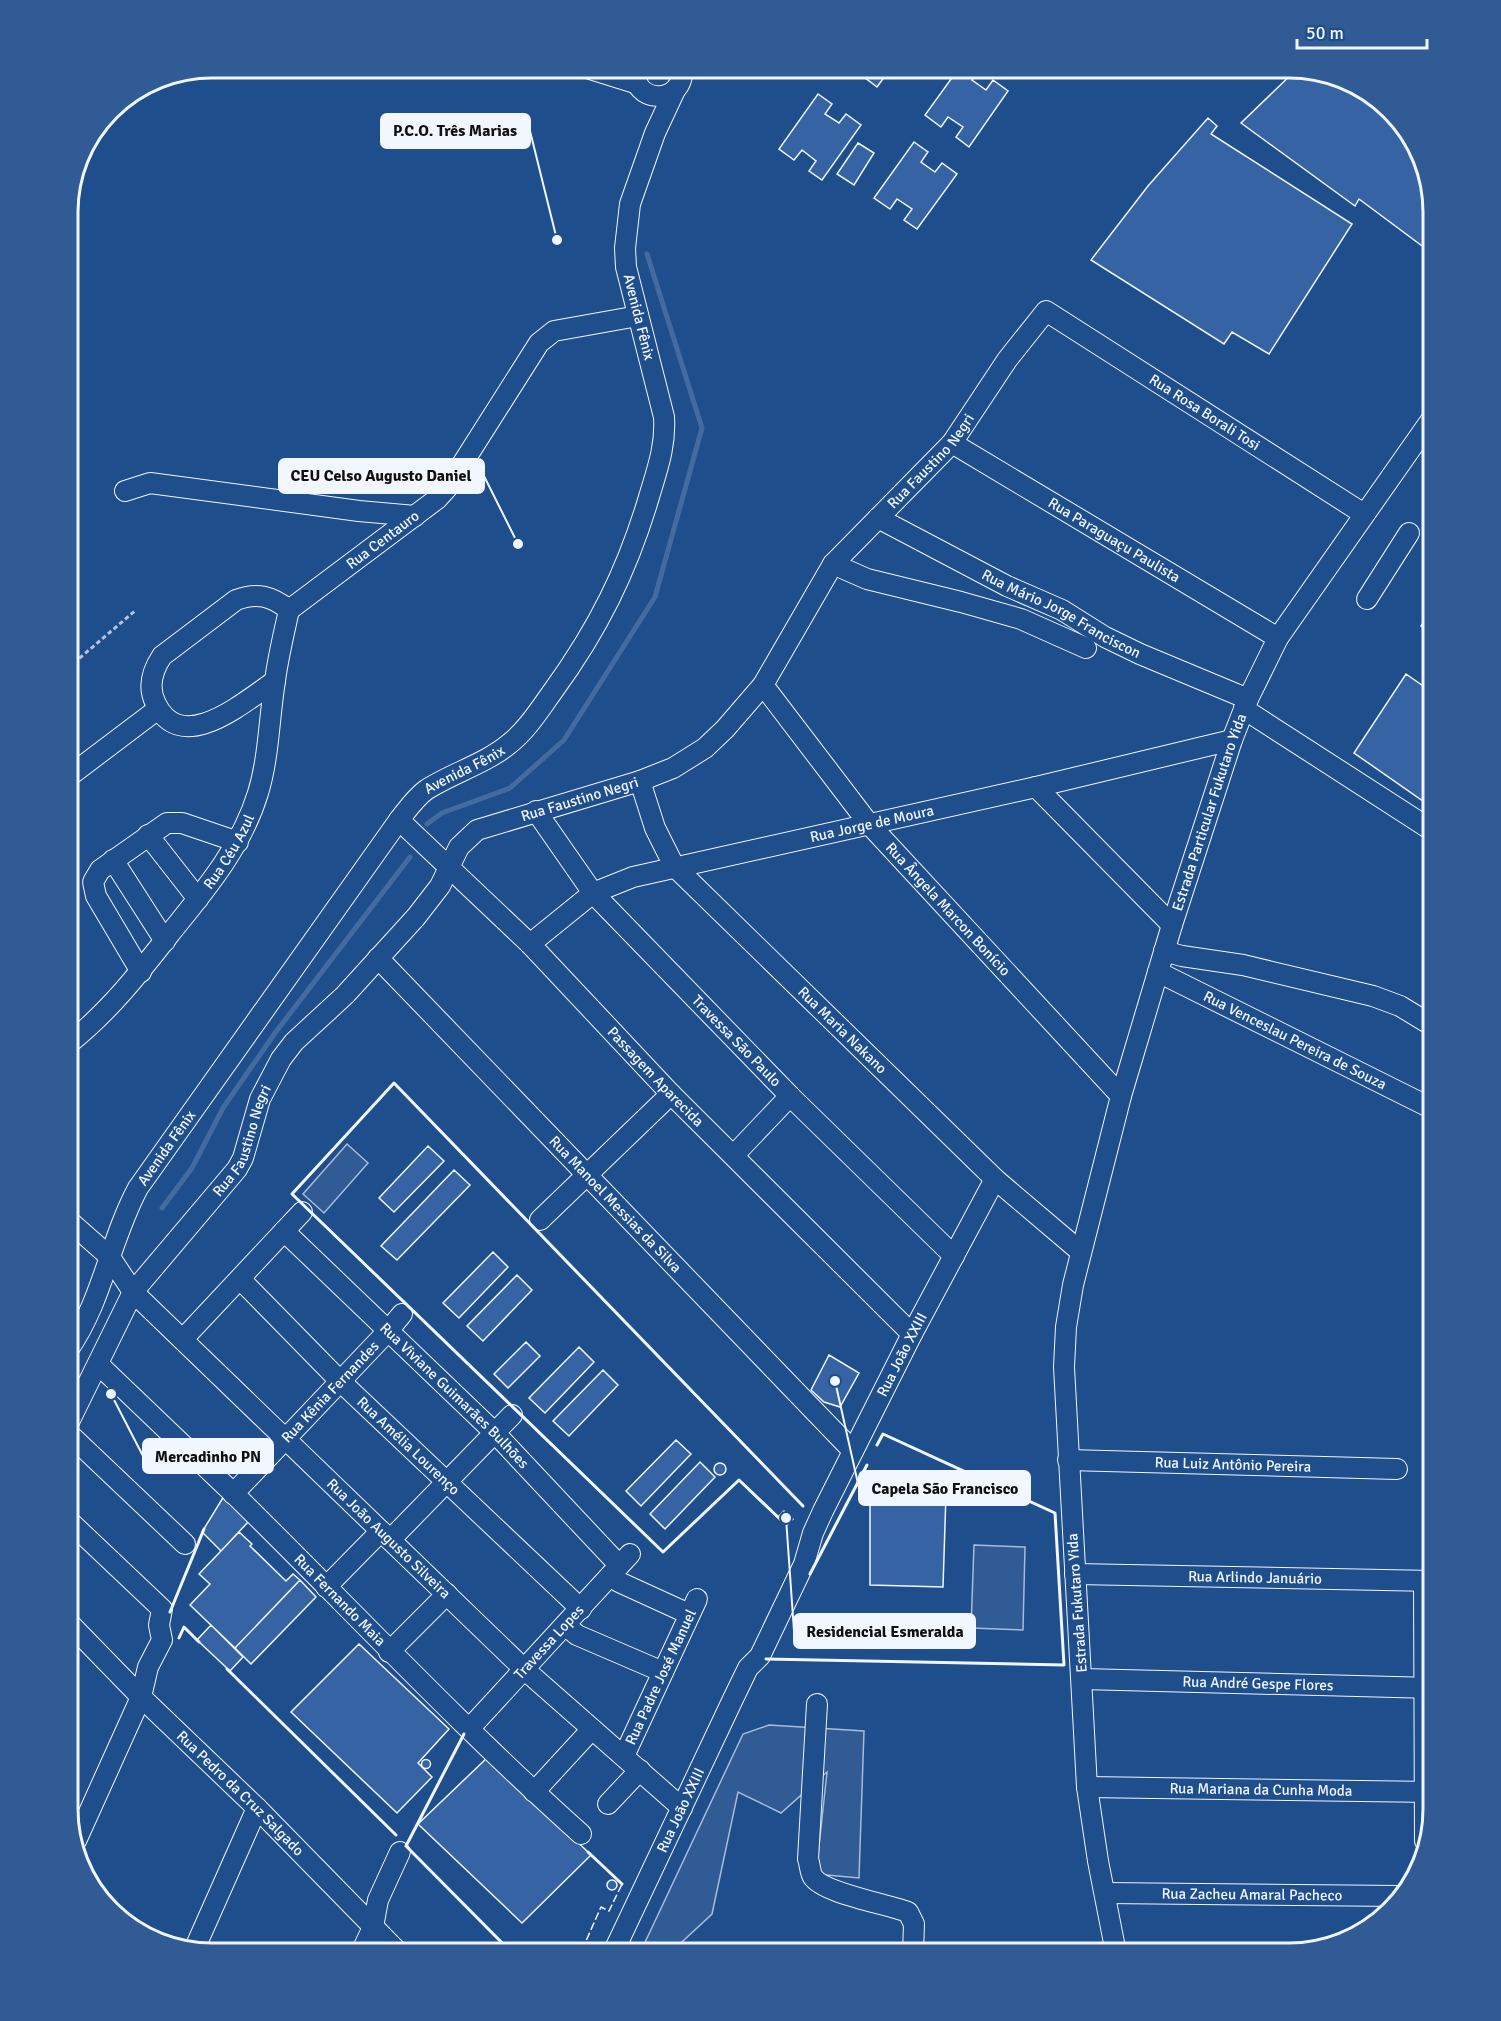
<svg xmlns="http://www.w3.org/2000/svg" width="1501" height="2021" viewBox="0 0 1501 2021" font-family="Signika,sans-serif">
<rect width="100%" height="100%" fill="#1f4e8c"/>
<!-- green -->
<path fill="#305b95" stroke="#a8bbd7" stroke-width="1.5" d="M347,1144L368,1163L324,1213L303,1194Z
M974,1545L1025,1547L1023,1630L971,1628Z
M769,1725L864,1731L859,1878L816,1874L827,1772L781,1813L738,1792L712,1914L670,1953H640L743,1734Z"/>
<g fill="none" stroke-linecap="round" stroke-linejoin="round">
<!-- stream -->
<path stroke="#446ba0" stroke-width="5" d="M427,824L442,813L510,788L564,740L655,597L702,428L647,254
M162,1208L192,1168L223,1108L275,1033L410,857"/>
</g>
<!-- building -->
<path fill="#3563a3" stroke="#f2f6ff" stroke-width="1.5" d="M871,68H891L877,87L864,77Z
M959,68H975L979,70L972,80L986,90L993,80L1008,91L969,147L956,137L963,127L948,117L941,127L925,115Z
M1298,68L1361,87L1414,140L1434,213L1433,254L1359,199L1355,206L1241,123Z
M818,94L832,104L825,114L839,123L846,114L861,125L822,180L809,171L816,161L802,150L794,160L779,149Z
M1208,118L1217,126L1211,134L1352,224L1269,354L1232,332L1224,344L1091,260L1148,186Z
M914,142L928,152L921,162L935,172L942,163L957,174L917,229L904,220L912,209L897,199L890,209L874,198Z
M858,143L874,153L854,185L837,174Z
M1433,608V634L1421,626Z
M1406,674L1433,693V808L1354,753Z
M428,1146L444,1161L394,1212L379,1198Z
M454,1170L470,1185L397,1260L381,1246Z
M493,1252L508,1267L459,1318L443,1303Z
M517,1275L532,1290L483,1341L467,1326Z
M526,1342L540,1356L508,1388L494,1374Z
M579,1347L594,1362L545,1413L529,1398Z
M829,1355L859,1373L840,1407L824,1402L811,1390Z
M603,1370L618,1385L569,1436L553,1421Z
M676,1440L691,1454L641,1506L626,1491Z
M700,1462L715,1477L665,1529L650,1514Z
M714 1469a6 6 0 1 1 12 0a6 6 0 1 1-12 0Z
M870,1491L946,1494L943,1587L870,1585Z
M224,1496L249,1521L221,1551L202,1532Z
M784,1511L793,1519L787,1525L778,1517Z
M239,1532L252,1544L250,1546L286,1581L293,1574L300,1580L235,1648L190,1605L210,1584L199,1574Z
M300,1580L316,1597L251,1664L235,1648Z
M211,1625L243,1657L230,1671L197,1640Z
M359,1644L449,1729L418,1763L432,1777L397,1813L291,1712Z
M489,1756L591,1855L522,1923L418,1824Z
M421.5 1764a4.5 4.5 0 1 1 9 0a4.5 4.5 0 1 1-9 0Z
M607 1885a5 5 0 1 1 10 0a5 5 0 1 1-10 0Z
M570,1944L582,1950L590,1953H566Z
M882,1946V1953H723V1947Z"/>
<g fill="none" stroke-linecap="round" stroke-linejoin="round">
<!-- minor casing -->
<g stroke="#f2f6ff" stroke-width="22">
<g id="minor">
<path d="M587,68L638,84"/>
<path d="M635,68C630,104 685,107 682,68"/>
<path id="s1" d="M952,443L1278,638"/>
<path d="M125,491L150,483L359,511L415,516"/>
<path id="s2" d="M878,518L1007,586L1062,610L1105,637L1140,654L1248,699"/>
<path d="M833,564L867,579L961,602L1021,619L1086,648"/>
<path d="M1367,599L1409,533"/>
<path id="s3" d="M289,610L437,499L447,488L539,343L554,331L638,316"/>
<path d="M275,681C245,701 182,757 156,704C147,687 152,671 162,656L236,600C257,592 272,596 289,610"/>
<path id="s4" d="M763,685L869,824L1121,1096"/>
<path d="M1244,709L1433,831"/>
<path d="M68,777L158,709"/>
<path id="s5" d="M640,781L655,828L674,866L995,1179L1081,1252"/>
<path d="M1036,787L1172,925"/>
<path id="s6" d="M536,811L593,893L790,1096L954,1256"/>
<path id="s7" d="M399,820L530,944L671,1094L912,1334"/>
<path d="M148,835L198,899"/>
<path d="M113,860L165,941"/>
<path id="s8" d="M530,944L593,893L633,877L1036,787L1232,740"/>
<path d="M1164,951L1182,956L1243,965L1373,996L1400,1006L1433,1026"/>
<path id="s9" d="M378,958L853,1451"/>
<path d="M141,972L96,896L93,882L100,870L167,823H182L238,842"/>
<path id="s10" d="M1158,972L1433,1109"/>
<path id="s11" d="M68,1044C109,1012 140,972 172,931C206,889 242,846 258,793C269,757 269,718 275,681C278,657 284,633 289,610"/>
<path d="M734,1155L790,1096"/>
<path id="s12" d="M68,1220L110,1257L133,1292L524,1669L682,1808"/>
<path d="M540,1220L671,1094"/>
<path id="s13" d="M284,1231L495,1433L619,1565"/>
<path id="s14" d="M240,1279L340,1381L581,1609"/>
<path d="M183,1339L302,1212"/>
<path id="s15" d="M68,1350C102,1302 110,1240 138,1188L399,820C407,810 415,798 426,790C452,773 485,764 509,744C527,730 540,709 553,691C598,629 627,571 649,497C657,470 666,446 664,417L626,267L625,248L630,204L655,133L675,90"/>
<path id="s16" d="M98,1364C143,1407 188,1450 233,1493C349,1607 460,1726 581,1834"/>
<path id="s17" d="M68,1424L133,1292L237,1169L243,1158L260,1099L281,1059L294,1042L345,995L416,917L440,886L459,847L477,830L640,781L673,768L705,748L725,729L763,685L833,564L952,443L1007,360L1046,311L1364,514"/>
<path d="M68,1433L185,1544"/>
<path id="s18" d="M1068,1460L1397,1469"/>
<path id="s19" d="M233,1494L388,1331L402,1314"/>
<path d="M68,1520L162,1609L159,1625L162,1640L148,1667L141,1697L76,1841"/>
<path d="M390,1540L512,1415"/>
<path id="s20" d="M1075,1574L1433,1581"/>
<path d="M611,1575L619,1582L689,1614"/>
<path d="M1424,1581L1425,1841"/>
<path d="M326,1587L381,1531"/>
<path id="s21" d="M68,1622L141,1697L257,1808L399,1953"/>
<path d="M565,1625L577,1635L663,1672"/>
<path d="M389,1652L447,1594"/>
<path id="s22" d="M1082,1679L1433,1688"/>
<path d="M817,1704L808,1859C810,1864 810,1873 813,1877C823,1893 887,1904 908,1912L914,1924L913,1953"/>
<path id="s23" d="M469,1729L630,1554"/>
<path id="s24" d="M624,1756L697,1599"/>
<path id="s25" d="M1087,1787L1433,1792"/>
<path d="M534,1792L592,1729"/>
<path d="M608,1804L640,1770"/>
<path id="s26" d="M1105,1893L1399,1896"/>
<path d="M194,1950L257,1808"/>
<path d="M361,1953L373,1927L378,1900L400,1852"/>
<path id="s27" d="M613,1953L733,1699L748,1668L760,1656L804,1564L813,1533L823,1511L912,1334L995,1179"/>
<path id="s28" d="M1116,1953L1098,1861L1087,1787L1064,1367L1066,1327L1073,1285L1121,1096L1172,925L1232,740L1248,699L1278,638L1433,417"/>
</g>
</g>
<!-- path -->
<path stroke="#b3c4dc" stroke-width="3" stroke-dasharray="4.5 3" stroke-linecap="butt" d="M68,649L71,648L76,637L71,627
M68,668L136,610"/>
<!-- minor -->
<use href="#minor" stroke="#1f4e8c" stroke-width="20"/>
<!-- fence -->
<path stroke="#f2f6ff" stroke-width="1.5" stroke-dasharray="8 3" stroke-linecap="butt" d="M582,1950L601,1907L609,1911L622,1884
M551,1953H552"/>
<!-- wall -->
<path stroke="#f2f6ff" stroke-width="3" d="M781,1520L739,1480L663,1552L292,1194L394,1083L803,1506
M810,1574L867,1465
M170,1612L204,1529
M179,1638L184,1627L199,1642
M766,1659L1064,1665L1055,1513L883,1434L877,1445
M227,1669L396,1835
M406,1846L464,1734
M407,1847L512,1953
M588,1852L622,1884"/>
</g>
<g text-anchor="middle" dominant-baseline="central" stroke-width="4.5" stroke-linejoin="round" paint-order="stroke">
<!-- street labels -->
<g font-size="15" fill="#f2f6ff" stroke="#1f4e8c">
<text transform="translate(639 317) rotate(76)">Avenida Fênix</text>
<text stroke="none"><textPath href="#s17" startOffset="1720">Rua Rosa Borali Tosi</textPath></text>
<text stroke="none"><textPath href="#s17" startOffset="1342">Rua Faustino Negri</textPath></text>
<text stroke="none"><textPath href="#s3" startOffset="117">Rua Centauro</textPath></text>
<text stroke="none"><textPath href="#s1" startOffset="189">Rua Paraguaçu Paulista</textPath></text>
<text stroke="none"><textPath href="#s2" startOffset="207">Rua Mário Jorge Franciscon</textPath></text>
<text stroke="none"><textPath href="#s15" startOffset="712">Avenida Fênix</textPath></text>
<text stroke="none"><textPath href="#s17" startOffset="838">Rua Faustino Negri</textPath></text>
<text stroke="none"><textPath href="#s28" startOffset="1164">Estrada Particular Fukutaro Yida</textPath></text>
<text stroke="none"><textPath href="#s8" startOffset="369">Rua Jorge de Moura</textPath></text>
<text stroke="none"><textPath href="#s11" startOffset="252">Rua Céu Azul</textPath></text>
<text stroke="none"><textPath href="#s4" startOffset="291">Rua Ângela Marcon Bonício</textPath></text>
<text stroke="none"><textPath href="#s5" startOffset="327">Rua Maria Nakano</textPath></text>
<text stroke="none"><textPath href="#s10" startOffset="153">Rua Venceslau Pereira de Souza</textPath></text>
<text stroke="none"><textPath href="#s6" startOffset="306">Travessa São Paulo</textPath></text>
<text stroke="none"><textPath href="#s7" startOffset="363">Passagem Aparecida</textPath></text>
<text stroke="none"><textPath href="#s17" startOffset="336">Rua Faustino Negri</textPath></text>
<text stroke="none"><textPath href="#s15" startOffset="226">Avenida Fênix</textPath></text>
<text stroke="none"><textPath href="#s9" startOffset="342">Rua Manoel Messias da Silva</textPath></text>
<text stroke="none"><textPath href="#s27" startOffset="666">Rua João XXIII</textPath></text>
<text stroke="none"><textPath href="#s19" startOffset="141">Rua Kênia Fernandes</textPath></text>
<text stroke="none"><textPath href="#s13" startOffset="237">Rua Viviane Guimarães Bulhões</textPath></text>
<text stroke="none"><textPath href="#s14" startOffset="237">Rua Amélia Lourenço</textPath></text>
<text stroke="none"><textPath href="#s18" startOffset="165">Rua Luiz Antônio Pereira</textPath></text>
<text stroke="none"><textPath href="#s12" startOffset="453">Rua João Augusto Silveira</textPath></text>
<text stroke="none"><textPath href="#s20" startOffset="180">Rua Arlindo Januário</textPath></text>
<text stroke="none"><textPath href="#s16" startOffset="338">Rua Fernando Maia</textPath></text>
<text transform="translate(1077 1603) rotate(-94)">Estrada Fukutaro Yida</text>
<text stroke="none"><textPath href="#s23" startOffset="118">Travessa Lopes</textPath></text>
<text stroke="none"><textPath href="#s24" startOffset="87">Rua Padre José Manuel</textPath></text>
<text stroke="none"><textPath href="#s22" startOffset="176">Rua André Gespe Flores</textPath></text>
<text stroke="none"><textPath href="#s25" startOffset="174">Rua Mariana da Cunha Moda</textPath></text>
<text stroke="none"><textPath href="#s21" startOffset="243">Rua Pedro da Cruz Salgado</textPath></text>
<text stroke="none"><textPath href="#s27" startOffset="158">Rua João XXIII</textPath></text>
<text stroke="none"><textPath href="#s26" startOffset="147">Rua Zacheu Amaral Pacheco</textPath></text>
</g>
</g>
<!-- crop -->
<path d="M0 0H1501V2021H0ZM212 78H1289A134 134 0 0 1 1423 212V1809A134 134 0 0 1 1289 1943H212A134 134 0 0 1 78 1809V212A134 134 0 0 1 212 78Z" fill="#305b95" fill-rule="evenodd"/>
<path fill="none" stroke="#f2f6ff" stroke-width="3" d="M212 78H1289A134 134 0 0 1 1423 212V1809A134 134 0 0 1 1289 1943H212A134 134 0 0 1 78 1809V212A134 134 0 0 1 212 78Z"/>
<!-- callouts -->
<path fill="none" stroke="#f2f6ff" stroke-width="2" d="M557 240L530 131M518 544L484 476M111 1394L143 1456M835 1381L859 1488M786 1518L794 1631"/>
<g fill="#f2f6ff" stroke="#1f4e8c" stroke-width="2">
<circle cx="557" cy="240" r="6"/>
<circle cx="518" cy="544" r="6"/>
<circle cx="111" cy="1394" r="6"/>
<circle cx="835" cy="1381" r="6"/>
<circle cx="786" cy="1518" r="6"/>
</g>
<g fill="#f2f6ff" stroke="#f2f6ff" stroke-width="2">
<rect x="381" y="114" width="149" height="34" rx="6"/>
<rect x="279" y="459" width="205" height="34" rx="6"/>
<rect x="143" y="1439" width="130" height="34" rx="6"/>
<rect x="859" y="1471" width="171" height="34" rx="6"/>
<rect x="794" y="1614" width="181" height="34" rx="6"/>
</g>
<g font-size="16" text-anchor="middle" font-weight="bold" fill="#111">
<text x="455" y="136">P.C.O. Três Marias</text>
<text x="381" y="481">CEU Celso Augusto Daniel</text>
<text x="208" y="1462">Mercadinho PN</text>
<text x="945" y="1494">Capela São Francisco</text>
<text x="885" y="1637">Residencial Esmeralda</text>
</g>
<!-- scale -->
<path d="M1297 39v9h130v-9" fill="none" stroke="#f2f6ff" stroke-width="3"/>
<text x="1306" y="39" font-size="18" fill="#f2f6ff" stroke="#1f4e8c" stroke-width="4.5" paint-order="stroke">50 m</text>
</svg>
